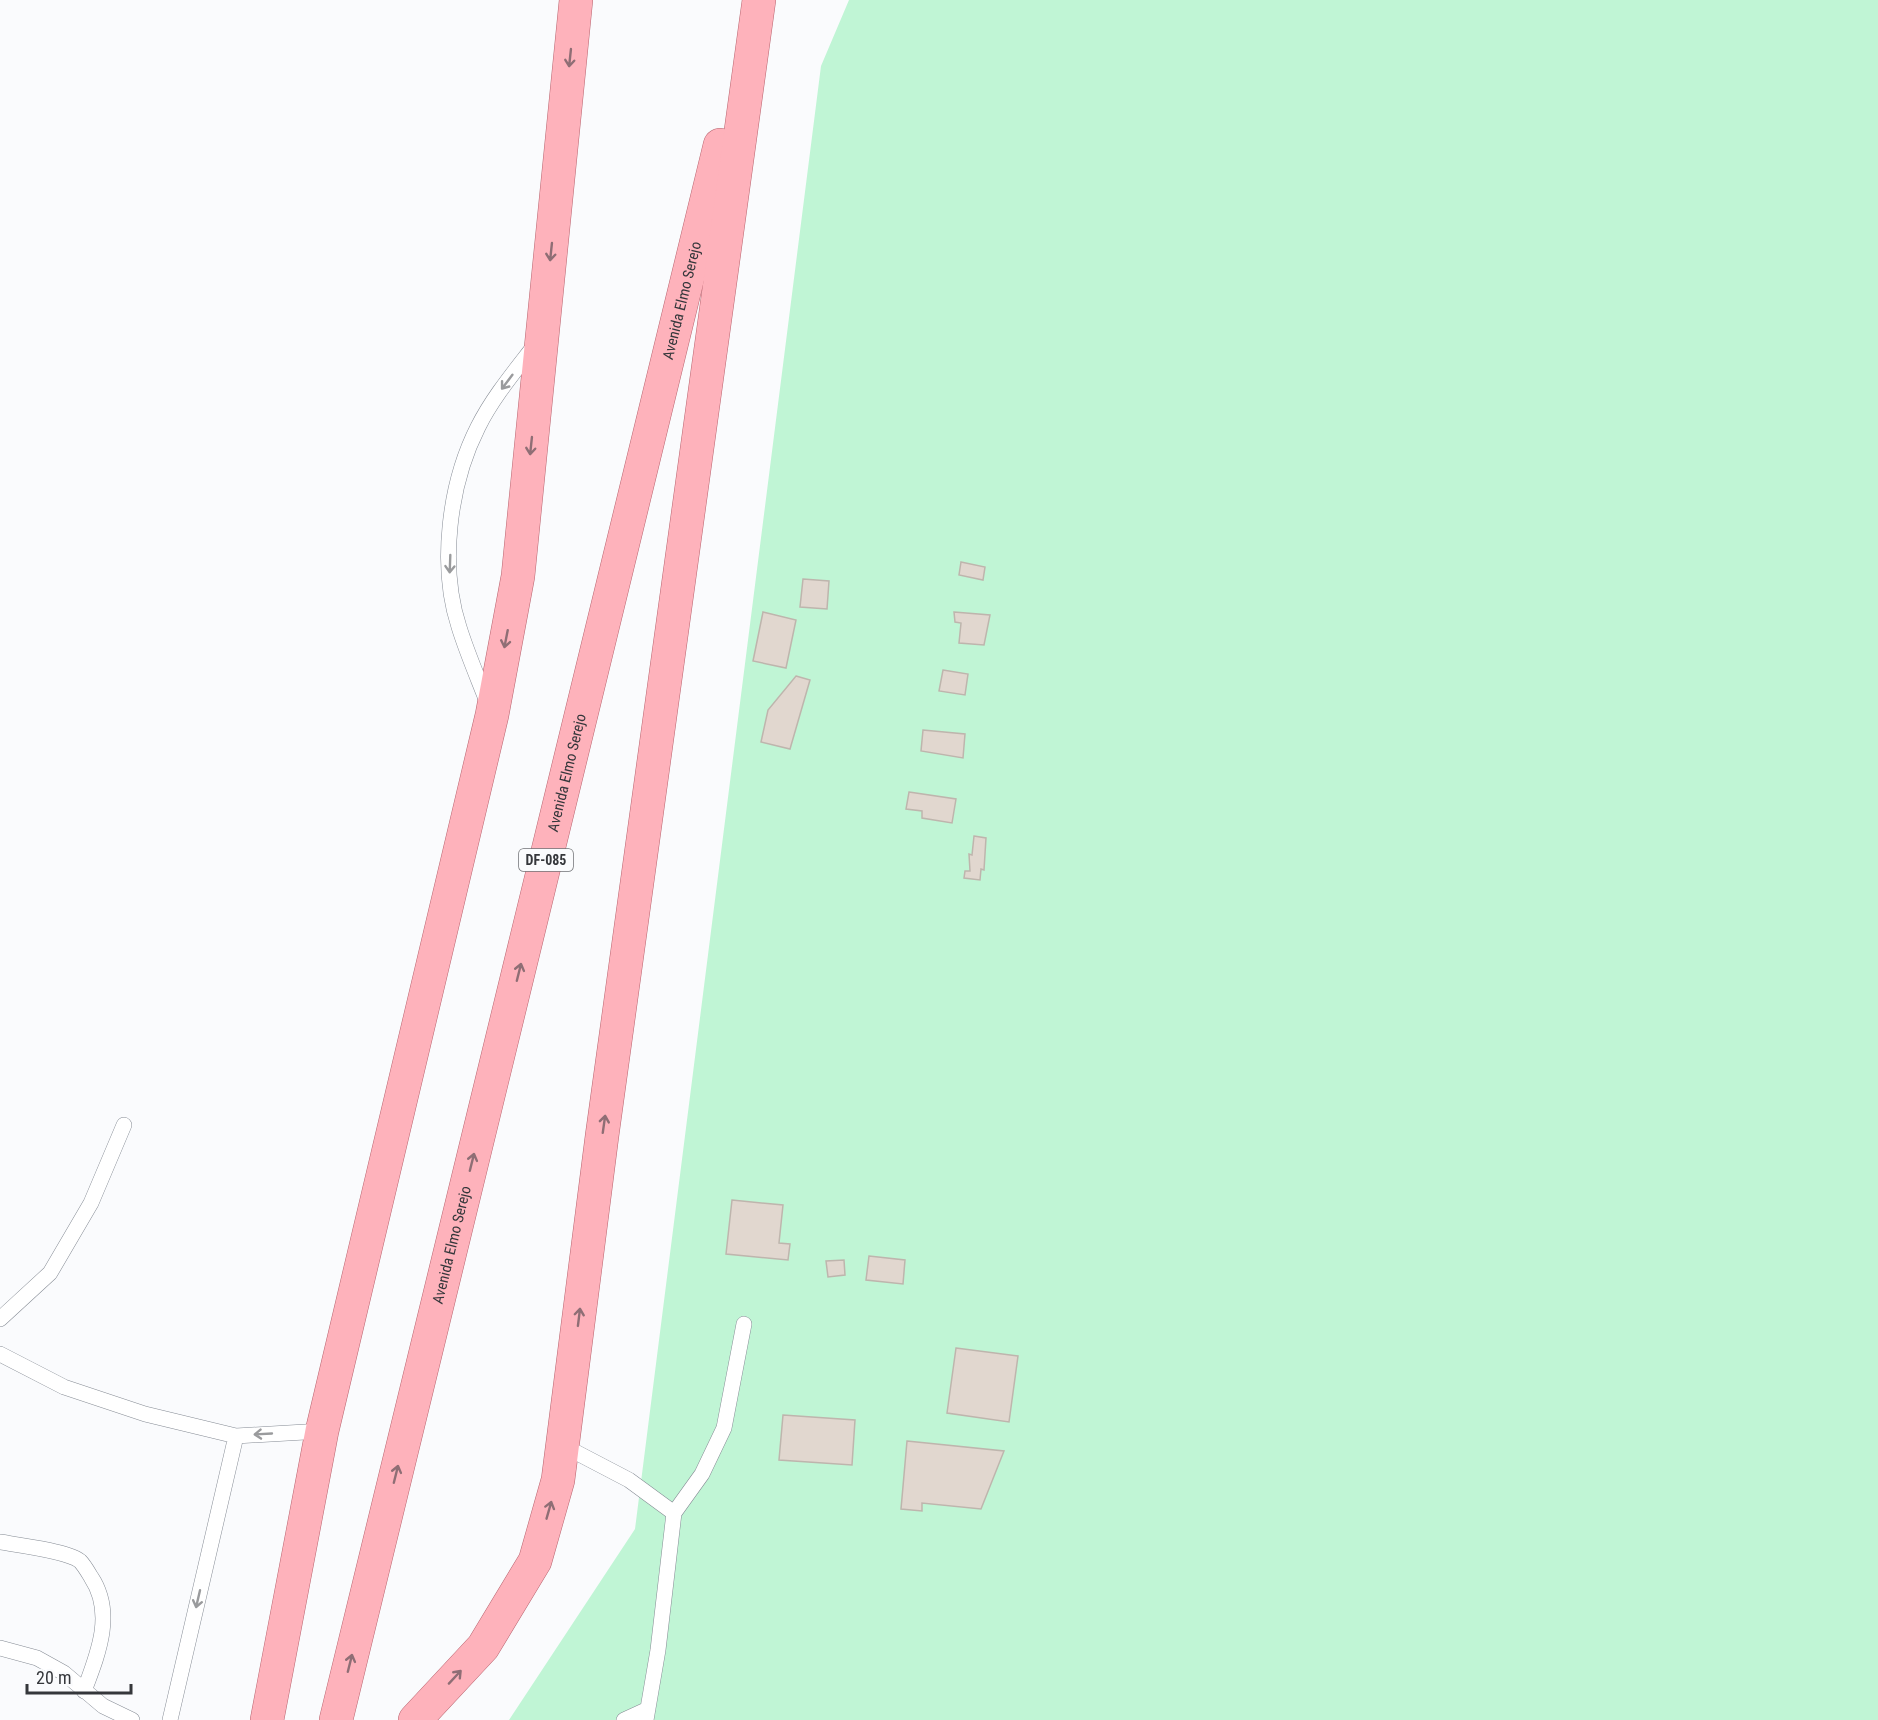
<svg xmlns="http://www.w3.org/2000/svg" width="1878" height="1720" viewBox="0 0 1878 1720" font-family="'Roboto Condensed',sans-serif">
<rect width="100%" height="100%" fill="#fafbfd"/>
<!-- green -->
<path fill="#c0f5d5" d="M849,0H1878V1720H509L635,1529L821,66Z"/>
<!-- building -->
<path fill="#e1d7cf" stroke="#beb5ad" stroke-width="1.5" d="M961,562L985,567L983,580L959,575Z
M803,579L829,581L827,609L800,607Z
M763,612L796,620L786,668L753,661Z
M954,612L990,615L984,645L959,643L961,623L955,622Z
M943,670L968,674L965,695L939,691Z
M796,676L810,680L790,749L761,742L768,710Z
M923,730L965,734L963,758L921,751Z
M909,792L956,799L952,823L922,818V811L906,809Z
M974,836L986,838L984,870L981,869L980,880L964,878L965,871H970L969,854L972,855Z
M732,1200L783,1205L779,1243L790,1244L788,1260L726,1254Z
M869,1256L905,1260L903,1284L866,1280Z
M844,1260L845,1275L828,1277L826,1261Z
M956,1348L1018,1356L1009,1422L947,1413Z
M783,1415L855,1420L852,1465L779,1460Z
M907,1441L1004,1451L981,1509L922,1503V1511L901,1509Z"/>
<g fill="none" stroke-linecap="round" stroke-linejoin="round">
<!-- service casing -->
<g stroke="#868c95" stroke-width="16">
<path id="service" d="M488,704C478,678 467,653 459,627C439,566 449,484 478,427C493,397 515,371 535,345
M0,1319L50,1273L91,1203L124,1125
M0,1354L64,1387L145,1414L236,1436
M562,1445L629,1480L674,1513
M0,1542C18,1545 67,1551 80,1561C84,1565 88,1572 91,1577C115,1613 98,1654 84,1691
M0,1648L37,1658L64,1673L103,1706L132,1720
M170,1720L236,1436L322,1431
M624,1720L648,1709
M646,1720L658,1650L674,1513L702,1474L724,1428L744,1324"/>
</g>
<!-- primary casing -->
<g stroke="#b86570" stroke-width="34">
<g id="primary">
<path d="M267,1720L322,1431L492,715L518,576L576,0"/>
<path id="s1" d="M336,1720L720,145"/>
<path d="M415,1720L483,1647L535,1561L558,1480L602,1136L759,0"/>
</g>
</g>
<!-- service -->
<use href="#service" stroke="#fff" stroke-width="15"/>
<!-- primary -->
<use href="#primary" stroke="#feb2bb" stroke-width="33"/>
</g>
<!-- one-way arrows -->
<defs><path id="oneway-shaft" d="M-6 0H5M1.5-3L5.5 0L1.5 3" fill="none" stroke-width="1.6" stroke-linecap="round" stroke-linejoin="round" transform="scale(1.5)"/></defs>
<g stroke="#8f6e75">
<use href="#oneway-shaft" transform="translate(570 58) rotate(96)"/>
<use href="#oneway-shaft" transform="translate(551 252) rotate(96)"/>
<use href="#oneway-shaft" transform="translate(531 446) rotate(96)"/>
<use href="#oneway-shaft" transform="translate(506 639) rotate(101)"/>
<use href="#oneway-shaft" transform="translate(519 972) rotate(-76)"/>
<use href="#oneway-shaft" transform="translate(604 1124) rotate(-82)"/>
<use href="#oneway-shaft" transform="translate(472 1162) rotate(-76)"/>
<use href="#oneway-shaft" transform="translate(579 1317) rotate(-83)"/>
<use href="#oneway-shaft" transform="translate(396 1474) rotate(-76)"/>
<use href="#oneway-shaft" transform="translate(549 1510) rotate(-74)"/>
<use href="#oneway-shaft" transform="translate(350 1663) rotate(-76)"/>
<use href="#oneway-shaft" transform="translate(455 1677) rotate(-47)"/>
</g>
<g stroke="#9a9b9d">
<use href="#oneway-shaft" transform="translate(507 382) rotate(127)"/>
<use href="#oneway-shaft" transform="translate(450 564) rotate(92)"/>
<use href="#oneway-shaft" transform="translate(263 1434) rotate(177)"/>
<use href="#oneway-shaft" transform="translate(198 1599) rotate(103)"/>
</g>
<g text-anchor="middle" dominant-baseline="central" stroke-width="4.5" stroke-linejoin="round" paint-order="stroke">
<!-- shield labels -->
<rect fill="#fafbfd" stroke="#707275" stroke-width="1.5" x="519" y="849" width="54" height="22" rx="4.5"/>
<g font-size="14" font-weight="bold" fill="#35373b">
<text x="546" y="860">DF-085</text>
</g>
<!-- street labels -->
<g font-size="15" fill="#35373b" stroke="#fafbfd">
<text stroke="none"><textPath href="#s1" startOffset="1461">Avenida Elmo Serejo</textPath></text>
<text stroke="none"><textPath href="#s1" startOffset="975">Avenida Elmo Serejo</textPath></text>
<text stroke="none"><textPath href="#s1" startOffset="489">Avenida Elmo Serejo</textPath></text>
</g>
</g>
<!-- scale -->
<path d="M27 1684v9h104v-9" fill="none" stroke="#35373b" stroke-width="3"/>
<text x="36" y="1684" font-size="18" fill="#35373b" stroke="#fafbfd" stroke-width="4.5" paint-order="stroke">20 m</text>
</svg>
